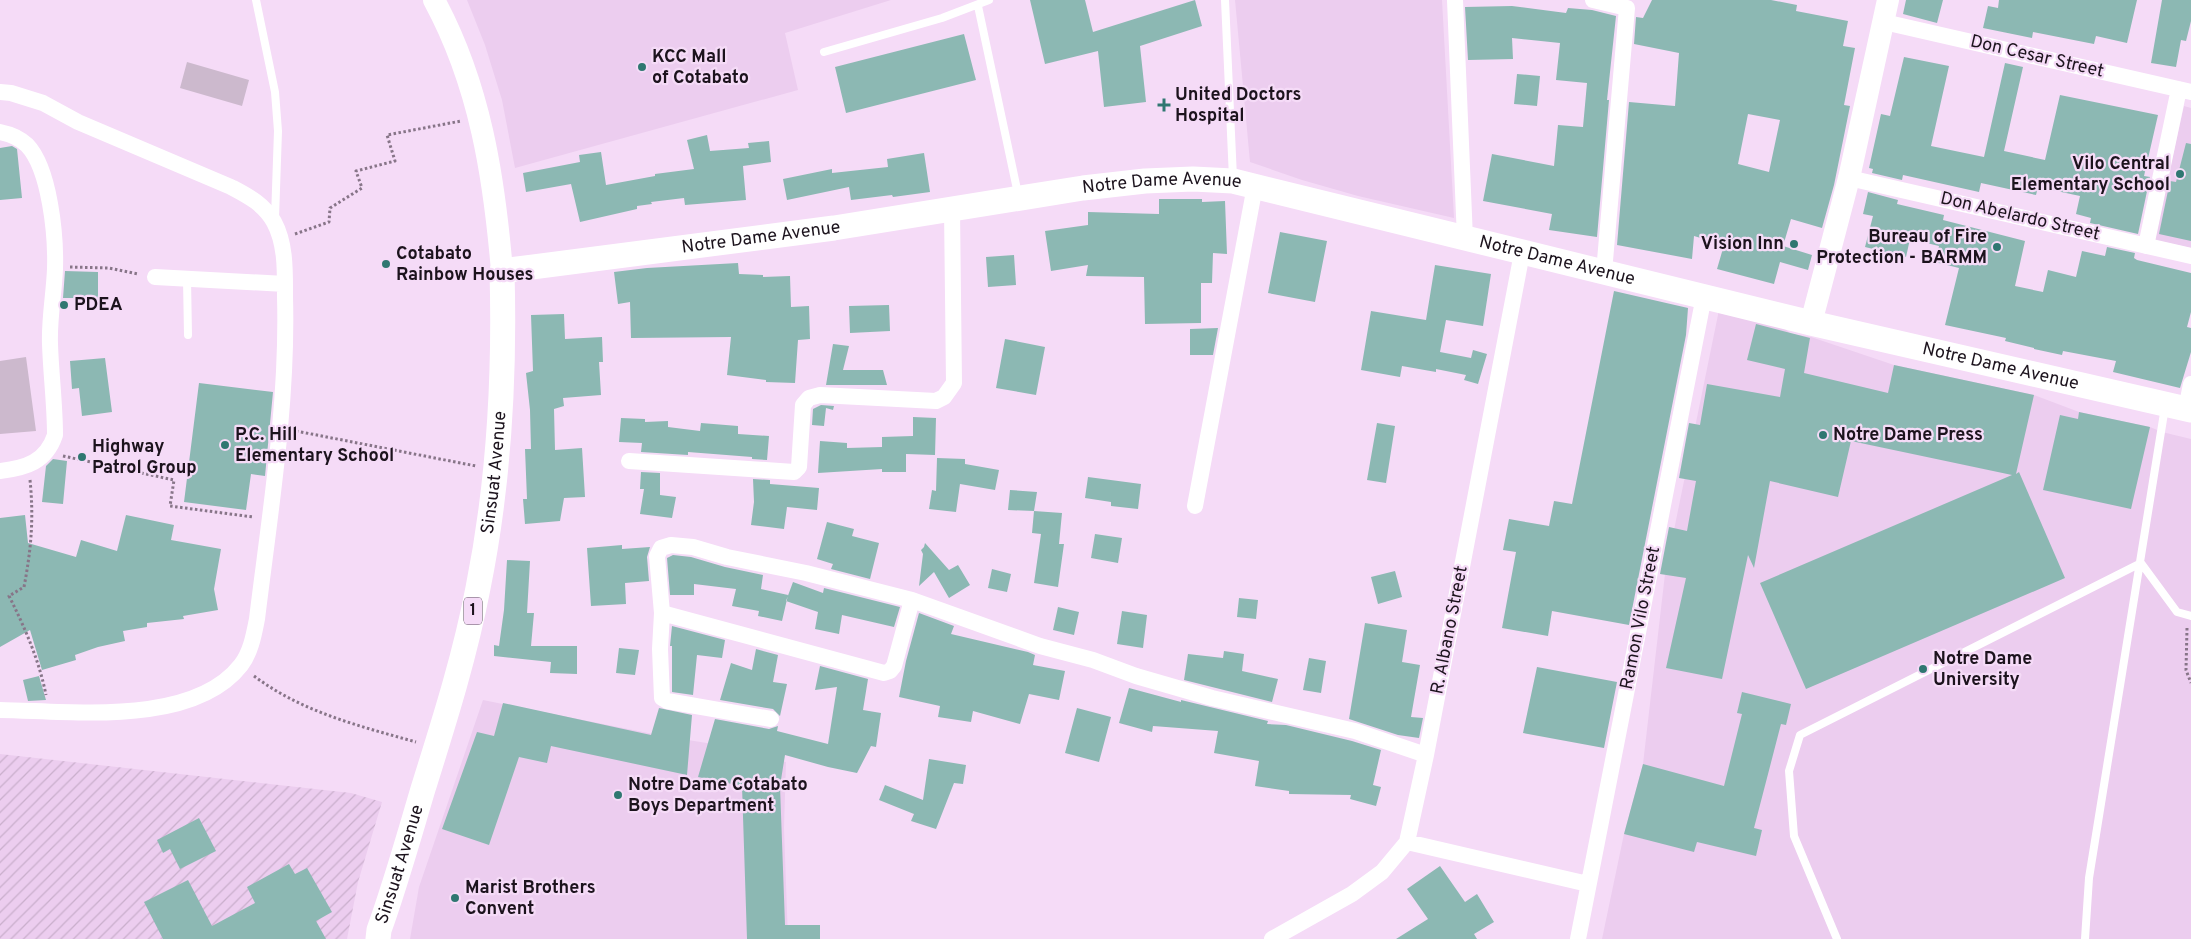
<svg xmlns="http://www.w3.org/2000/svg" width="2191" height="939" viewBox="0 0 2191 939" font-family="Overpass,sans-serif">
<defs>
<pattern id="industrial-furrows" width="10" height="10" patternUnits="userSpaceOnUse" patternTransform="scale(1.25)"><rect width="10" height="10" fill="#eccdef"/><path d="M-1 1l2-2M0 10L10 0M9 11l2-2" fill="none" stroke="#caafcc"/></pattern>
</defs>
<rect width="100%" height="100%" fill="#f5dbf7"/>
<!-- built -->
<path fill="#eccdef" d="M467,0H891L785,33L798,90L515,168L502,100L485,45Z
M1235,0H1442L1454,218L1358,196L1302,180L1250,162Z
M2184,106L2191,108V248L2154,240Z
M1719,310L1785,329L1791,334L1811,337L1894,365L2034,395L2079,412L2150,427L2162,432L2191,439V939H1602L1624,834L1643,764L1665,574Z
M483,700L663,736L738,748L786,762L784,828L788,939H410L419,887Z"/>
<!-- industrial -->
<path fill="url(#industrial-furrows)" d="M0,754L351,793L382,802L358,882L347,939H0Z"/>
<!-- pitch -->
<path fill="#ccb9cd" d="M187,62L249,80L242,106L180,88Z
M26,357L36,431L0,434V361Z"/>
<!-- building -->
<path fill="#8cb8b3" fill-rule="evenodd" d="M1030,0H1085L1093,32L1195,0L1202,26L1140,46L1146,102L1104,107L1098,51L1045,64Z
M1652,0H1771L1797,5L1796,11L1848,21L1843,46L1855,48L1844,105L1850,106L1834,185L1822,228L1791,219L1783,246L1812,255L1808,270L1780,262L1774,284L1717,269L1724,245L1694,236L1692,259L1617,245L1629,102L1675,106L1679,53L1634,44L1636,17L1643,18ZM1748,114L1780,120L1769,172L1738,164Z
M1906,0H1943L1937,23L1903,14Z
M1999,0H2137L2127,43L2096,36L2094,44L2033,32L2032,38L1983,28L1988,6L1998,8Z
M2162,0H2191V21L2186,41L2181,40L2176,67L2151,63Z
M1512,6L1566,13L1568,8L1592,10L1616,16L1607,100H1609L1597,237L1549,230L1552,214L1483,201L1492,154L1554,166L1558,125L1583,127L1587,83L1556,80L1560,43L1512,38L1513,59L1468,60L1465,7Z
M964,34L976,80L846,113L835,67Z
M1904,57L1949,66L1931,146L1984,157L2005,63L2023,67L2004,151L2045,160L2060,95L2158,115L2144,176L2150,177L2138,234L2090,223L2091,218L2076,214L2080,196L2038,187L2036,195L1981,183L1979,192L1903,175L1902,180L1872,173L1873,169L1869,168L1881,114L1890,116Z
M1517,74L1540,76L1537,106L1514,104Z
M707,135L710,151L749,148L748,143L769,141L771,162L743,166L746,200L685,205L684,198L651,202L652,204L637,206V209L580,222L571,184L526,192L523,173L580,162L579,155L601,152L606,185L655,176V174L694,169L687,140Z
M2186,143L2191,144V241L2159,234L2170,181L2176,182Z
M12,146L17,149L22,198L0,200V148Z
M924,153L930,192L893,197L892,195L851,200L849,187L787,200L783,179L832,169V173L888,167L887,159Z
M1868,192L1898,200L1897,204L1944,215L1943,220L2025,241L2015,286L2043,292L2048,270L2076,277L2082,251L2105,256L2107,247L2135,253L2134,258L2137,260L2191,273V312L2187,327L2191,328V352L2180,388L2113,372L2116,361L2063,351L2062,355L2034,349V348L2005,341L2006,338L1945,325L1959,268L1935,262L1939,246L1910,239L1906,257L1865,247L1873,216L1863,214Z
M1159,199H1202V202L1225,201L1227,254L1213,253L1212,283H1201V323L1145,324L1144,277L1086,276L1088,265L1051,271L1045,231L1088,225V212L1159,214Z
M1280,232L1327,241L1315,302L1268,293Z
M1014,255L1016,285L988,287L986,257Z
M738,263L739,274L763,275V277L790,276L791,307L809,306L810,339L798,340L795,383L766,382V380L727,375L731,337L631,338L630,302L618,304L614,272L647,268Z
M1435,265L1491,274L1483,326L1446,320L1440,352L1471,358L1473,350L1487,354L1478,384L1464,380L1466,375L1436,369V372L1402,366L1400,377L1361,370L1371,311L1426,320Z
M65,271L98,272V298H63Z
M1614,291L1688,308L1686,335L1629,625L1552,611L1548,636L1502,628L1516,552L1503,550L1509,519L1549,526L1554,501L1572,504Z
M889,305L890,331L850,333L849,306Z
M564,314L565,339L602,337L603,362H599L601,395L563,398L564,406L554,409L555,450L582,448L585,497L564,498L560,521L525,524L523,499H527L525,449H531L530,410L526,373L533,371L531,315Z
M1756,324L1810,338L1804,373L1888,393L1894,365L2034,395L2016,474L2019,472L2065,578L1806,689L1760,583L2012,475L1851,441L1838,497L1770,481L1754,568L1748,555L1722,679L1666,668L1686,578L1660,574L1669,527L1687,531L1696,481L1679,478L1689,423L1700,425L1707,384L1780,397L1785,369L1747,360Z
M1218,328L1213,355H1190V329Z
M1005,339L1045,347L1036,395L996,388Z
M833,344L849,346L843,370H883L887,385H826Z
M105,358L112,412L82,416L79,388L72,389L70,361Z
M199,383L273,392L265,476L251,474L246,510L184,502Z
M821,405L834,406L833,410L826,408L824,426L812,425L813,409Z
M2079,412L2150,427L2131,509L2043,490L2060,415L2078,419Z
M913,417L936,418L935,455L906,454V472H882V469L818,473L820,441L847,443V448L882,447V437L913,436Z
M621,418L645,419V422L668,421V427L700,431L701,423L738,426V434L769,436L767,460L752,459V457L688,452V455L641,452L642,443L619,442Z
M1377,423L1395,426L1386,483L1367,480Z
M937,458L965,459V464L999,470L995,490L960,484L956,512L929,509L932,490L936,491Z
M53,459L67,461L63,504L42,502L46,466Z
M641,472L660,473V495L676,497L672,518L640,514L644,489H640Z
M1088,477L1141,484L1138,509L1111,506V502L1085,498Z
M753,479L770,480V484L819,488L817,510L787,507L784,529L751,525L754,502Z
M1010,490L1037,492L1034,511L1008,510Z
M1034,511L1062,513L1059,544H1064L1058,587L1034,583L1041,534L1032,533Z
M25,515L28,543L76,557L81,540L117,551L126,515L174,525L171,540L221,549L214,589L218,610L183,616L184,619L147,623V627L123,631L125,641L98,647L75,655L76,660L42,670L30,630L0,647V518Z
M827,522L854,529L852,536L879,543L870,579L831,569L833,564L817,559Z
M1095,534L1122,538L1118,563L1091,558Z
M925,543L949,570L958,565L970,585L949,598L934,572L919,586L923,554L921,550L924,547Z
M622,545V549L650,547L647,557L649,581L625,583L626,604L591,606L587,548Z
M673,555L691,557L725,567L763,575L761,589L788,595L782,621L758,616L759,611L732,606L736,589L694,584V595H670L667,558Z
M507,560L530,561L527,613H534L531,646H577V674L550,673L551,662L494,656V645L499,646L504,610Z
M992,569L1011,574L1007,592L988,588Z
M1395,571L1402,597L1378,604L1371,577Z
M793,582L823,593L824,588L900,607L894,627L842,615L839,634L815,629L818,612L786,601Z
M1239,598L1258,600L1256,619L1237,617Z
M1058,607L1079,612L1074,635L1053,630Z
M1122,611L1147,615L1143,648L1117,644Z
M919,613L954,626L951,634L1028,652L1035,655L1033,665L1065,671L1059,700L1029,694L1020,724L973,711L971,722L938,717L940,706L899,697L906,661Z
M1365,623L1407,630L1402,662L1420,665L1411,717L1423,718L1419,738L1398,735L1349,719Z
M672,626L725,640L722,658L697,655L693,695L672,692V646H670Z
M619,648L639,650L635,675L616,673Z
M756,649L778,655L773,682L787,684L780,716L773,709L720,700L731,663L752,670Z
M1224,651L1244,654L1242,671L1278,679L1272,702L1184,680L1188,654L1223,658Z
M1309,658L1326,661L1321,693L1303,690Z
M820,666L868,679L863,710L881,713L876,747L871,746L857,773L828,767L785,755L780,786L785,925H820V939H747L742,786L698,777L715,719L769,729L778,726L777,731L828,744L837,687L815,690Z
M1537,667L1617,682L1604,748L1523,733Z
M39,676L46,700L28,701L23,680Z
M1129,688L1181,702V700L1268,721L1267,724L1286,725L1352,741L1381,750L1373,785L1381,787L1376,806L1350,799L1351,795L1289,794V791L1255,786L1259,761L1214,753L1218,731L1153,726L1152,732L1119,723Z
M1742,692L1791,704L1786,725L1781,724L1754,828L1762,830L1756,856L1697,842L1694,852L1624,834L1643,764L1724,786L1742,714L1737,713Z
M503,703L651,735L659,708L692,715L687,775L551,746L547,763L519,757L489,845L442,829L477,732L494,736Z
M1077,708L1111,717L1099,762L1065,753Z
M929,759L966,765L963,784L954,783L936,829L911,821L914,814L879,800L885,785L923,800Z
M199,818L216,851L180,869L170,849L163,853L157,840Z
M289,864L295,874L307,868L332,912L316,921L326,939H163L144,902L188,880L212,926L255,903L247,887Z
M1440,866L1465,902L1477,894L1494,922L1474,934L1477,939H1396L1428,919L1407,889Z"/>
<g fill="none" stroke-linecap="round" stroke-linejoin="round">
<!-- path -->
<path stroke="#877588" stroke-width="3" stroke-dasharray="2.5 2.5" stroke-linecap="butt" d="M295,234L329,222L330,208L362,188L356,171L395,161L387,135L461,121
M70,267L109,268L138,274
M296,431L476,466
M63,456L174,480L170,506L253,517
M30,480C34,519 31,550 24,587L9,596C25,628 39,660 46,695
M2187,628L2186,670L2191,683
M254,676C302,712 359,726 416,742"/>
<!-- lane -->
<path stroke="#fff" stroke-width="8" d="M256,0L275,92L278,131L275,218
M1225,0L1233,178
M978,6L1018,194
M824,52L942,18L989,0
M187,279L188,335
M1837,939L1794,836L1789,771L1800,735L2141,563L2177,612L2191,616
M2085,939L2089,878L2165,407"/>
<!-- street -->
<path stroke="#fff" stroke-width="16" d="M1455,0L1465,239
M1593,0L1627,8L1604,272
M1884,22L2191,92
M0,92L11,93L43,103L78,122L231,187C248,196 264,204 274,222C286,244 285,272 285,297C288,404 270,512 257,619C254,634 251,652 241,665C193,727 70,711 0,710
M0,132C10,134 19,137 27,145C50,169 56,236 55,269C54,294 49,319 50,344C51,375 55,405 55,435C46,462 26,468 0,471
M1849,178L2191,256
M2146,246L2179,89
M155,277L285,284
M2186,409L2191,384
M629,461L794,472L799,467L803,405L809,398L820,395L936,401L944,397L954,383L952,209
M1195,506L1255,186
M662,613L884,673L890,671L894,666L912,600
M771,719L667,701L662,698L660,649L662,613L657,556L661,548L671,545L693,547L727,557L806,573L912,600L1040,646L1093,660L1136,676L1212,698L1355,731L1426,755
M1407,842L1588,884
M1272,939L1352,894L1382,872L1407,842L1426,755L1522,253
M1578,939L1704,296"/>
<!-- secondary -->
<path stroke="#fff" stroke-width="22" d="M434,0C480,85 494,176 502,271
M1811,323L1849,178L1888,0"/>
<!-- primary -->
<path stroke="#fff" stroke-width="25" id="s1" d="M378,939L379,930C396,883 409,836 423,789C444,722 465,656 478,588C499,484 505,377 502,271L834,228L1083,188L1145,181L1193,179L1233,181L1811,323L2191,410"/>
</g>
<!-- markers -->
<g fill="#2f7771" stroke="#f5dbf7" stroke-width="2">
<circle cx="642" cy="67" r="5"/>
<path d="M1161.5 97.5h5v5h5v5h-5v5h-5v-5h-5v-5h5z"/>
<circle cx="2180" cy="174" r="5"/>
<circle cx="1794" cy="244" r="5"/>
<circle cx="1997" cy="247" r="5"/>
<circle cx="386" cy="264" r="5"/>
<circle cx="64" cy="305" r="5"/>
<circle cx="1823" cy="435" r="5"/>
<circle cx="225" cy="445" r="5"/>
<circle cx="82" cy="457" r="5"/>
<circle cx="1923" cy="669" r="5"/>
<circle cx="618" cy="795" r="5"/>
<circle cx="455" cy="898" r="5"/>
</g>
<g text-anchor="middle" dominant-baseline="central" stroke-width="4.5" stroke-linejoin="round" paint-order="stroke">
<!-- shield labels -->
<rect fill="#f5dbf7" stroke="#5d4f5e" stroke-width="1" x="464" y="597.5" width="18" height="27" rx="4"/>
<g font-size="16" font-weight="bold" fill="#1c131d">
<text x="473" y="611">1</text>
</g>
<!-- poi labels -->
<g font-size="18" font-weight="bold" fill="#1c131d" stroke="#f5dbf7" text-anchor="start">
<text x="652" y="57">KCC Mall<tspan x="652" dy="21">of Cotabato</tspan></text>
<text x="1175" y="95">United Doctors<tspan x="1175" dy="21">Hospital</tspan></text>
<text x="2170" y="164" text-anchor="end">Vilo Central<tspan x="2170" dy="21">Elementary School</tspan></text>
<text x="1987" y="237" text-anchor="end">Bureau of Fire<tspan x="1987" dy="21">Protection - BARMM</tspan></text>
<text x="1784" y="244" text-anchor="end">Vision Inn</text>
<text x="396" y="254">Cotabato<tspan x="396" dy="21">Rainbow Houses</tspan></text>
<text x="74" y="305">PDEA</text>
<text x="235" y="435">P.C. Hill<tspan x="235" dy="21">Elementary School</tspan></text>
<text x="1833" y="435">Notre Dame Press</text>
<text x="92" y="447">Highway<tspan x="92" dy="21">Patrol Group</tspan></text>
<text x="1933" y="659">Notre Dame<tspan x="1933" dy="21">University</tspan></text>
<text x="628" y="785">Notre Dame Cotabato<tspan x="628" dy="21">Boys Department</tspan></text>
<text x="465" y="888">Marist Brothers<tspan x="465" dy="21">Convent</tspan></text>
</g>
<!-- street labels -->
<g font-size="18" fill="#1c131d" stroke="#f5dbf7">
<text transform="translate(2037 57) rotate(13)">Don Cesar Street</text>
<text stroke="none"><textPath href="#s1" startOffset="1350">Notre Dame Avenue</textPath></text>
<text transform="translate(2020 217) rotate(13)">Don Abelardo Street</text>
<text stroke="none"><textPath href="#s1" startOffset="945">Notre Dame Avenue</textPath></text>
<text stroke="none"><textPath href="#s1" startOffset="1755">Notre Dame Avenue</textPath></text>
<text stroke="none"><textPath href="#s1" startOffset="2211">Notre Dame Avenue</textPath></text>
<text stroke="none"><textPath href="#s1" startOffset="482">Sinsuat Avenue</textPath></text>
<text transform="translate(1641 618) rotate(-79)">Ramon Vilo Street</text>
<text transform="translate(1450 630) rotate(-79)">R. Albano Street</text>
<text stroke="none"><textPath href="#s1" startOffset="78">Sinsuat Avenue</textPath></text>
</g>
</g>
</svg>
